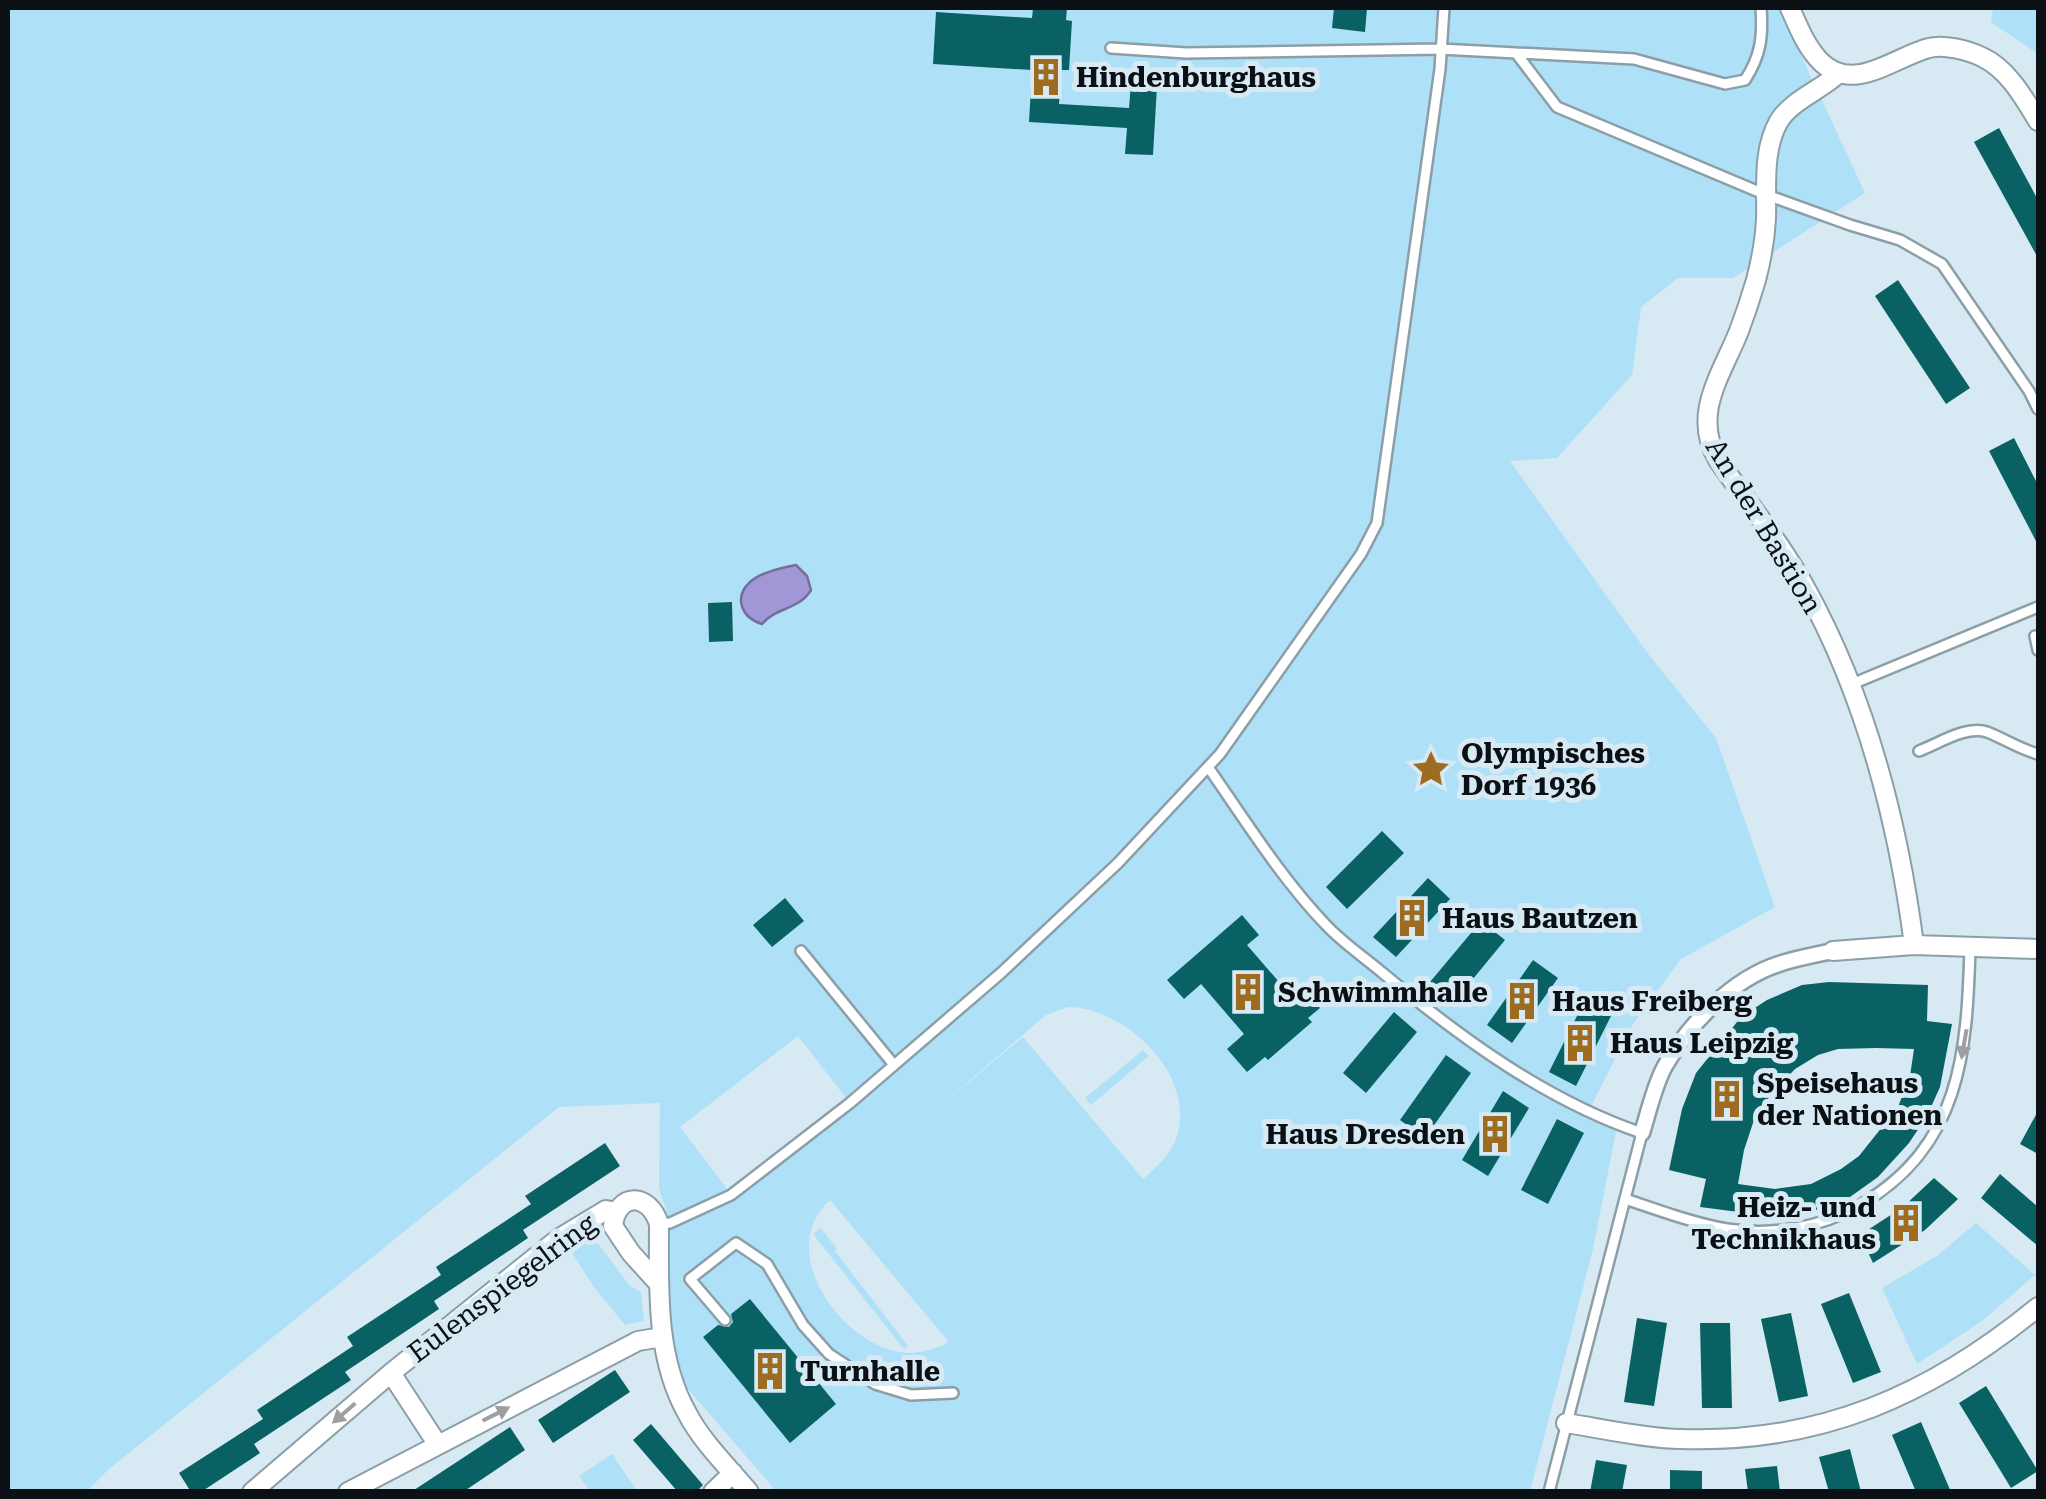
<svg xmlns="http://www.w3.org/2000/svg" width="2046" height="1499" viewBox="0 0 2046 1499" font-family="'Roboto Serif',serif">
<rect width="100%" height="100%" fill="#d7e9f3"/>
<!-- green -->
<path fill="#aee0f8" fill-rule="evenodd" d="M8,8H1779L1865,193L1733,278H1678L1641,307L1632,375L1557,458L1510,461L1649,655L1716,738L1775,907L1681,959L1631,1027L1590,1108L1618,1121L1593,1249L1530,1491H776L683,1383L667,1312L670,1223L659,1188L660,1103L559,1107L109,1469L87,1491L8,1492ZM731,602L733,641L710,642L708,603ZM1068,1007C1126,1008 1196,1075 1177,1136C1172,1153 1157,1167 1143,1179L1023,1037L939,1107L1046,1015ZM798,1036L850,1103L731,1194L680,1127ZM830,1200L948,1341L944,1345C932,1349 919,1354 907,1353C843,1349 773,1251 830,1200Z
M1993,8H2038V54L1991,22Z
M1143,1050L1149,1056L1091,1105L1085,1098Z
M1976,1223L2035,1275L1982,1321L1917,1364L1882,1288L1937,1256Z
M821,1228L837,1249L835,1251L908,1346L904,1349L813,1234Z
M588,1230L629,1285L641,1292L644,1321L625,1325L594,1287L567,1245Z
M612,1454L637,1491H590L579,1476Z"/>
<!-- water -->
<path fill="#a297d6" stroke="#746e9c" stroke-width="2.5" d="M796,565L807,576L811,590C799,610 776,607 762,624C742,618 733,598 750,582C761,572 782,568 796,565Z"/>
<!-- building -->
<path fill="#096163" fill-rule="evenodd" d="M1033,8H1067L1066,20L1072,21L1069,70H1061L1059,104L1129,108L1131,84L1157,86L1153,155L1125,154L1127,128L1029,122L1032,70L933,64L936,12L1032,18Z
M1334,8H1367L1365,32L1332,28Z
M1999,128L2038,200V258L1974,142Z
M1898,280L1970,388L1946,404L1875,296Z
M2014,438L2038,485V545L1989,451Z
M732,602L733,641L709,642L708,603Z
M1382,831L1404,853L1347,909L1326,887Z
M1428,878L1450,899L1396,957L1373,937Z
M785,898L804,921L772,947L753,925Z
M1242,915L1259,935L1247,945L1292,997L1302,988L1320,1008L1308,1018L1312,1022L1268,1060L1265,1057L1247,1072L1227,1049L1244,1034L1201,984L1184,999L1167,980Z
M1481,921L1505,940L1454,1002L1430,982Z
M1533,960L1558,978L1512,1043L1487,1025Z
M1829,982L1928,985L1927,1021L1952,1024L1940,1087L1927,1116L1909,1143L1878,1177L1850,1197L1811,1212L1777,1217L1700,1207L1706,1179L1669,1170L1682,1109L1696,1073L1741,1017L1767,1000L1802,985ZM1876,1048L1914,1049L1910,1076L1898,1107L1859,1156L1841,1169L1811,1184L1775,1189L1738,1184L1744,1150L1755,1117L1773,1092L1795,1069L1818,1055L1838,1049Z
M1585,1000L1612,1014L1576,1086L1549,1072Z
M1394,1012L1417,1032L1366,1093L1343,1073Z
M1446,1055L1471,1073L1425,1138L1400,1120Z
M1503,1091L1529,1108L1488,1176L1462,1160Z
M2038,1111V1154L2020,1144Z
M1557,1119L1584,1133L1548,1204L1521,1190Z
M605,1143L620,1166L523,1230L528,1238L434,1301L439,1309L345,1372L351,1380L254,1444L260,1453L201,1492H191L179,1473L263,1419L257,1410L353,1346L347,1337L441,1275L436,1267L531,1204L525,1196Z
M2000,1174L2038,1207V1246L1981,1198Z
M1934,1178L1958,1199L1925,1230L1873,1263L1860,1235L1903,1207Z
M1849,1293L1881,1372L1853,1383L1821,1304Z
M750,1299L836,1404L790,1443L703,1337L718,1325L729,1327L733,1322L731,1314Z
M1791,1313L1808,1396L1779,1402L1761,1319Z
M1637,1318L1667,1323L1654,1406L1624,1402Z
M1700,1323H1730L1732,1408H1702Z
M615,1370L630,1392L553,1443L538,1420Z
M1986,1386L2038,1471L2011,1488L1959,1403Z
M1921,1422L1951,1492H1916L1892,1435Z
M651,1424L703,1485L696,1492H678L633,1440Z
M510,1427L525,1450L463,1492H411Z
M1850,1449L1861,1492H1829L1819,1457Z
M1596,1460L1627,1465L1622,1492H1590Z
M1777,1466L1780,1492H1748L1745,1469Z
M1670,1470L1702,1471V1492H1670Z"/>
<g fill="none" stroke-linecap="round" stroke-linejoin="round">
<!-- service casing -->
<g stroke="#8c9ea7" stroke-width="14">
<path id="service" d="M1111,48L1186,53L1440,49L1634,59L1725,84L1745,80C1761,56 1763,36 1761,8
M1516,53L1557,107L1764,194L1850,225L1900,240L1942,264L2029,391L2038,409
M2035,636L2038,650
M1852,684L2038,607
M1919,751C1938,744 1966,725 1987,732C2005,739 2019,749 2038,754
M1208,767C1245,820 1281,878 1326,925C1343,943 1365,958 1384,974C1461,1038 1547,1101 1642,1133L1549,1492
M801,951L894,1065
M1625,1199C1658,1210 1693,1223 1727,1229C1772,1236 1820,1228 1860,1205C1961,1146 1967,1053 1970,947
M659,1224L670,1223L731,1195L850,1103L1001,973L1118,863L1220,754L1361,554L1377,523L1440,69L1444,8
M725,1320L690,1279L736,1243L767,1264L803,1325L829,1354L875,1384L911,1395L953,1393"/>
</g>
<!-- pedestrian casing -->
<g stroke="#8c9ea7" stroke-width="19">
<path id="pedestrian" d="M1642,1133C1649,1111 1654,1086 1665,1066C1689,1024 1732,979 1779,964C1796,958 1815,955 1833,951"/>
</g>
<!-- minor casing -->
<g stroke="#8c9ea7" stroke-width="22">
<path id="minor" d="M1790,8C1798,26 1806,47 1821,62C1854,94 1894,57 1929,48C1943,44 1968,50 1982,57C2008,69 2024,98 2038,121
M1839,73C1821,90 1792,100 1779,121C1762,150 1767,188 1766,219C1765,239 1761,261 1756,280C1751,297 1745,315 1739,331C1722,374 1691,414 1718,460C1747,502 1780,542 1805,587C1866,697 1898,821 1914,945
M1833,951L1914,945L2038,949
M659,1284L631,1253L613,1226C617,1192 649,1192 659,1224C659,1287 655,1356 687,1413C702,1442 728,1467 749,1492
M391,1373L438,1445
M1566,1423C1604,1429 1643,1438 1680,1439C1821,1444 1932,1394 2038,1307
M252,1492L391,1373L558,1239L606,1210L616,1212
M348,1492L638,1341L662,1337
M713,1492L733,1473"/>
</g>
<!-- service -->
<use href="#service" stroke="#fff" stroke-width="9"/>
<!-- pedestrian -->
<use href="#pedestrian" stroke="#fff" stroke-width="14"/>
<!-- minor -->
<use href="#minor" stroke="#fff" stroke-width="18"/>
</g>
<!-- one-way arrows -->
<defs><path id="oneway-solid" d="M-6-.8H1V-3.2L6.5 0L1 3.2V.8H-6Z" transform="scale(2.5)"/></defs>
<g fill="#9d9fa1">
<use href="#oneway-solid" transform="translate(1964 1044) rotate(100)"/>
<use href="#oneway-solid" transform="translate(344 1413) rotate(139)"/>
<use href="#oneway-solid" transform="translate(496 1414) rotate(-27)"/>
</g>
<!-- icons -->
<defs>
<g id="building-bare" transform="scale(3)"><path d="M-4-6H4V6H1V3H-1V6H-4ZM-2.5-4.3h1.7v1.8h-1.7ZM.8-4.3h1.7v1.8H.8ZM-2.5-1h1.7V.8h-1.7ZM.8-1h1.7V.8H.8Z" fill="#9d6c20" stroke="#d7e9f3" stroke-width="2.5" paint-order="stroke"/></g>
<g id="sight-bare" transform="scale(3)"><path d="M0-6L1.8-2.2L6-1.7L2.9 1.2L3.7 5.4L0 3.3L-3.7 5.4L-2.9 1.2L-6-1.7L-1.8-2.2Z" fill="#9d6c20" stroke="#d7e9f3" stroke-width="2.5" paint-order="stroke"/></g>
</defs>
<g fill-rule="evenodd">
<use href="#building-bare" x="1046" y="77"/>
<use href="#sight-bare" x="1431" y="769"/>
<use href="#building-bare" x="1412" y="918"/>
<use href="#building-bare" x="1248" y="992"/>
<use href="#building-bare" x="1522" y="1001"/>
<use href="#building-bare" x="1580" y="1043"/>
<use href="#building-bare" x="1727" y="1099"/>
<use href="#building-bare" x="1495" y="1134"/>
<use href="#building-bare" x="1906" y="1223"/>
<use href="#building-bare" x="770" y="1371"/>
</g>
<g text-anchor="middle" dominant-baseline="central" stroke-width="10" stroke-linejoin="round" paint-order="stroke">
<!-- poi labels -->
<g font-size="28" font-weight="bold" fill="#0a1013" stroke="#d7e9f3" text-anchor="start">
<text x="1076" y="77">Hindenburghaus</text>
<text x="1461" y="753">Olympisches<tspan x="1461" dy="32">Dorf 1936</tspan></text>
<text x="1442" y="918">Haus Bautzen</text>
<text x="1278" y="992">Schwimmhalle</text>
<text x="1552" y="1001">Haus Freiberg</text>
<text x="1610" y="1043">Haus Leipzig</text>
<text x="1757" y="1083">Speisehaus<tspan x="1757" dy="32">der Nationen</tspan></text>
<text x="1465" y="1134" text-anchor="end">Haus Dresden</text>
<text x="1876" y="1207" text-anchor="end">Heiz- und<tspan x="1876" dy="32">Technikhaus</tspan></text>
<text x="800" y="1371">Turnhalle</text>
</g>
<!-- street labels -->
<g font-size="28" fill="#0a1013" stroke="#d7e9f3">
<text transform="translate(1764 526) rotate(59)">An der Bastion</text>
<text transform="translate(502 1288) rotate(-37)">Eulenspiegelring</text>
</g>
</g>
<!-- border -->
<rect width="2046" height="1499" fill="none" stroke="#0a1013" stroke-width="20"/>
</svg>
